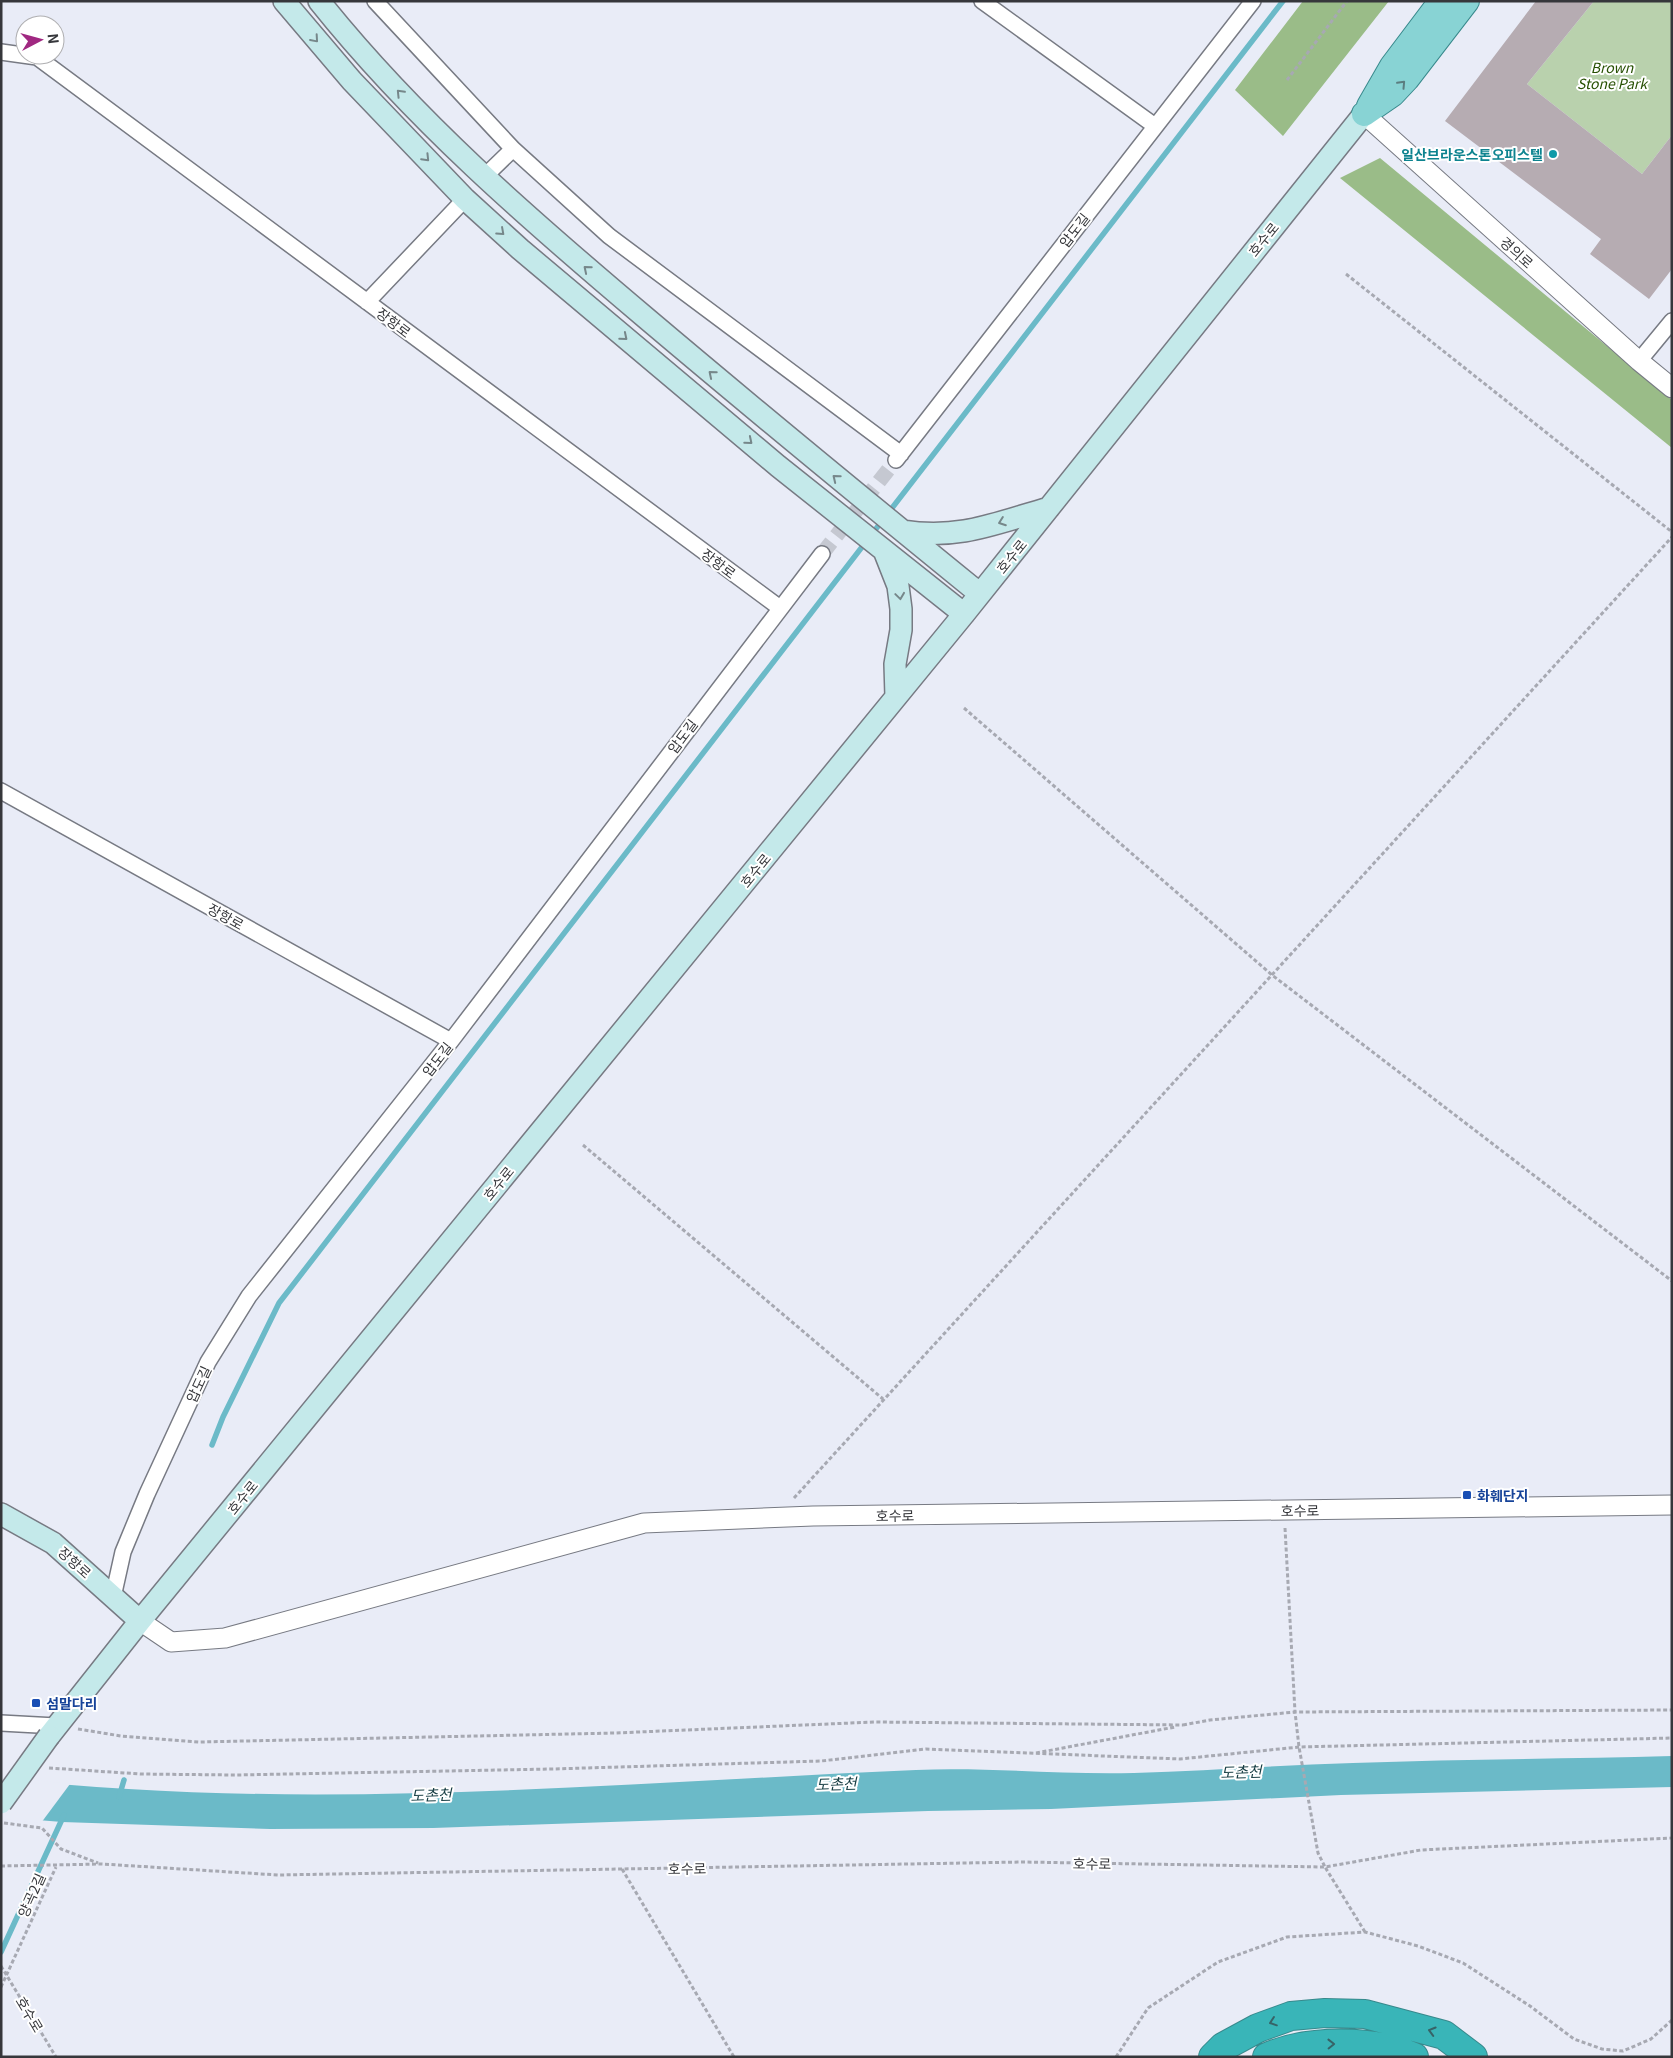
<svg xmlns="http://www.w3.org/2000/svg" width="1673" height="2058" viewBox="0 0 1673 2058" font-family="Georgia,'Noto Sans KR',serif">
<rect width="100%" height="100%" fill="#e9ecf7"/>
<!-- green -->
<path fill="#b9d1ad" d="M1594,1H1672V135L1642,174L1527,84Z"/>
<!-- forest -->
<path fill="#9abc88" d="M1303,1H1389L1283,136L1235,90Z
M1380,158L1672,400V448L1340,178Z"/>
<!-- water -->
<path fill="#6bbac8" d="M1672,1756V1787L1341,1795L1051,1809L928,1811L433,1828L270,1829L62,1822L1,1817V1778C305,1813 612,1783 916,1770C989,1767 1062,1775 1134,1773C1207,1771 1280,1765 1353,1763C1459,1759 1565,1759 1672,1756Z"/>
<!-- pier -->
<path fill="#e9ecf7" d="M1,1776L70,1784L41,1823L1,1819Z"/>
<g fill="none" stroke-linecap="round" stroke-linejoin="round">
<!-- stream -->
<path stroke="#6bbac8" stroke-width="5.5" d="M212,1445L223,1417L279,1303L1283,1
M119,1797L124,1780
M1,1952L64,1815"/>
</g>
<!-- building -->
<path fill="#b6acb2" d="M1536,1H1594L1527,84L1642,174L1672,135V269L1649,299L1590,254L1601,239L1445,121Z"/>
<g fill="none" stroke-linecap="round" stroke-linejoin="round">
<!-- minor-tunnel -->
<path stroke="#c5c8d1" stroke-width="15" stroke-dasharray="15 8" stroke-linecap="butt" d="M822,554L896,460"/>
<!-- minor casing -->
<g stroke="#777a83" stroke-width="18">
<path id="minor" d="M375,1L513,149L609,236L901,454
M982,1L1155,126
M1,52L37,57L780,608
M483,178L513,149
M367,302L465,199
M1639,361L1672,321
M896,460L1253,1
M1,791L451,1041
M113,1597L123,1552L147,1494L208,1362L249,1296L451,1041L822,554
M1,1723L56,1726"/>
</g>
<!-- tertiary casing -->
<g stroke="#777a83" stroke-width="21">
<path id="tertiary" d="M1364,114L1639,361L1672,388
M140,1621L171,1642L225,1638L644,1523L813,1516L1672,1505"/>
</g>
<!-- secondary casing -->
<g stroke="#777a83" stroke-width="24">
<path id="secondary" d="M284,1L352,81L465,199L520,249L778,466L964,614
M319,1C414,120 530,220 646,318C756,411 868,503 980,594
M903,531C959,540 996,523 1049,508
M885,553L898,586L901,609V630L895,664L896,697
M1,1514L53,1543L140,1621
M49,1736L140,1621L964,614L1364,114"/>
</g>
<!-- primary casing -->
<g stroke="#38898c" stroke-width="26">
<path id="primary" d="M1369,106L1392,66L1441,1
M1364,114L1393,94L1407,79L1467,1"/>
</g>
<!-- motorway casing -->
<g stroke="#38898c" stroke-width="30">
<path id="motorway" d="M1213,2057L1223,2047L1258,2028L1291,2016L1325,2013L1365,2014L1444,2035L1473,2057
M1267,2057C1309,2039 1373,2039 1414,2057"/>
</g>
<!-- path -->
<path stroke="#a7a9b2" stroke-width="3" stroke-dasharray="4 2.5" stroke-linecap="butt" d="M1287,80L1347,1
M1346,274L1672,532
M964,708L1272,975L1672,1281
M583,1145L883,1399
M794,1498L1672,537
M1285,1528L1295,1712L1299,1747L1318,1853L1325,1867
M1183,1725L1210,1720L1295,1712L1672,1710
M78,1729L121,1736L199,1742L615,1733L875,1722L1183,1725
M1036,1753L1175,1727
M49,1768L141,1774L235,1775L552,1769L821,1761L926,1749L1180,1759L1299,1747L1672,1738
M4,1823L42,1828L61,1849L98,1863
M1,1866L102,1864L278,1875L1022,1862L1325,1867
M622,1869L734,2057
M1365,1932L1325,1867L1421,1850L1672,1838
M1,1966L56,2057
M1,1987L56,1867
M1116,2057L1148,2008L1218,1962L1287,1937L1365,1932L1418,1946L1463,1963L1530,2006L1574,2039L1602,2049L1623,2051L1651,2039L1672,2020"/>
<!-- minor -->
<use href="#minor" stroke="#fff" stroke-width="15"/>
<!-- tertiary -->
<use href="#tertiary" stroke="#fff" stroke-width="19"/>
<!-- secondary -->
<use href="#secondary" stroke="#c4e9ea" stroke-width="21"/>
<!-- primary -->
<use href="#primary" stroke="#88d3d4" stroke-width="24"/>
<!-- motorway -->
<use href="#motorway" stroke="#39b5b8" stroke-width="28"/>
<!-- secondary-bridge casing -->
<g stroke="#777a83" stroke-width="24" stroke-linecap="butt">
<path id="secondary-bridge" d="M1,1803L49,1736"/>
</g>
<!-- secondary-bridge -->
<use href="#secondary-bridge" stroke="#c4e9ea" stroke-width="21"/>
</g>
<!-- one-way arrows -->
<defs><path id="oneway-chevron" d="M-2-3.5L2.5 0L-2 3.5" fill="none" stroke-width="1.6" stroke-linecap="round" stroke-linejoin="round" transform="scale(1.25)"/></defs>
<g stroke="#76878a">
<use href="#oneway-chevron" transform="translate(315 39) rotate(49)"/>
<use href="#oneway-chevron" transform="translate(400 93) rotate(-134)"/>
<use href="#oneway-chevron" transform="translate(426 158) rotate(46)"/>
<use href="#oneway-chevron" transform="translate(501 232) rotate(42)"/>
<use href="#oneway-chevron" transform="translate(587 269) rotate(-140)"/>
<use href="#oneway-chevron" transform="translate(624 337) rotate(40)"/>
<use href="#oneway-chevron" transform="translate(712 374) rotate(-140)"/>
<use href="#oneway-chevron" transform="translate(749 441) rotate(40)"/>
<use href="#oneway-chevron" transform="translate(836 478) rotate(-141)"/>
<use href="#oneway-chevron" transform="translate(1002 522) rotate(160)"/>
<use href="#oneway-chevron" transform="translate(900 596) rotate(82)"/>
</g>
<use stroke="#5b7d80" href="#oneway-chevron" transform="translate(1402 84) rotate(-47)"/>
<g stroke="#376367">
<use href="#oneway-chevron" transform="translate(1273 2022) rotate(161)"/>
<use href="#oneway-chevron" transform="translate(1432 2031) rotate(-164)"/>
<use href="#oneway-chevron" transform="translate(1331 2044) rotate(-1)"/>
</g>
<!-- markers -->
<circle fill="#0f9aa8" stroke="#fff" stroke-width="2" cx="1553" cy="154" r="5"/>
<g fill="#1a4fb4" stroke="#fff" stroke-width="2">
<rect x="1462" y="1490" width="10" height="10" rx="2.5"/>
<rect x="31" y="1698" width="10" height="10" rx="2.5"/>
</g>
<g text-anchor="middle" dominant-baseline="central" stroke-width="4" stroke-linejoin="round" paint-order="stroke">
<!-- park labels -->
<g font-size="14" font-style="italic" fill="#275003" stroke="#fff">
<text x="1612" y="67">Brown<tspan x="1612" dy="16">Stone Park</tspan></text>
</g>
<!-- culture labels -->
<g font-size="14" font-weight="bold" fill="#0d838f" stroke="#fff" text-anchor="end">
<text x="1543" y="154">일산브라운스톤오피스텔</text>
</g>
<!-- street labels -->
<g font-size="14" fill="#36373b" stroke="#fff">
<text transform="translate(1074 230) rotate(-52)">압도길</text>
<text transform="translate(1263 239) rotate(-51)">호수로</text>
<text transform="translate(1517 252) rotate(42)">경의로</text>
<text transform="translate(394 322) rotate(37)">장항로</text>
<text transform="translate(1011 556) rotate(-51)">호수로</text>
<text transform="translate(719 563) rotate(37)">장항로</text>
<text transform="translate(682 736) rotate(-53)">압도길</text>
<text transform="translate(755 870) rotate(-51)">호수로</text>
<text transform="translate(226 916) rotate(29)">장항로</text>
<text transform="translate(437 1059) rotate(-52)">압도길</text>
<text transform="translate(498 1183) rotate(-51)">호수로</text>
<text transform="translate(198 1384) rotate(-65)">압도길</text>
<text transform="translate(242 1497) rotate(-51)">호수로</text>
<text transform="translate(1300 1510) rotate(-1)">호수로</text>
<text transform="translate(895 1515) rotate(-1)">호수로</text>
<text transform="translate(75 1562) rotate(42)">장항로</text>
<text transform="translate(1092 1863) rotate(1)">호수로</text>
<text transform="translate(687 1868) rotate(-1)">호수로</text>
<text transform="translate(31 1895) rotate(-66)">양곡2길</text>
<text transform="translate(30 2014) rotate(59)">호수로</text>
</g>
<!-- transit labels -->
<g font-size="14" font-weight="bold" fill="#164399" stroke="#fff" text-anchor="start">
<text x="1477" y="1495">화훼단지</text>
<text x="46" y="1703">섬말다리</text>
</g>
<!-- water labels -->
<g font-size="15" font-style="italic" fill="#163d43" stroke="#fff">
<text transform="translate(1241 1771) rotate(-2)">도촌천</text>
<text transform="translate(836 1783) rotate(-2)">도촌천</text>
<text transform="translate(431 1794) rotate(-2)">도촌천</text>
</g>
</g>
<!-- border -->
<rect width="1673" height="2058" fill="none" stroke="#36373b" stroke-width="5"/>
<!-- north arrow -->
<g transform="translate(40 40) rotate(84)"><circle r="24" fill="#ffffff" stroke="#afafb1"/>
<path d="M0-4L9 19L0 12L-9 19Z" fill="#a02881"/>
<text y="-8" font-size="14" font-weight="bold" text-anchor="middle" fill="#36373b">N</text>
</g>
</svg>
